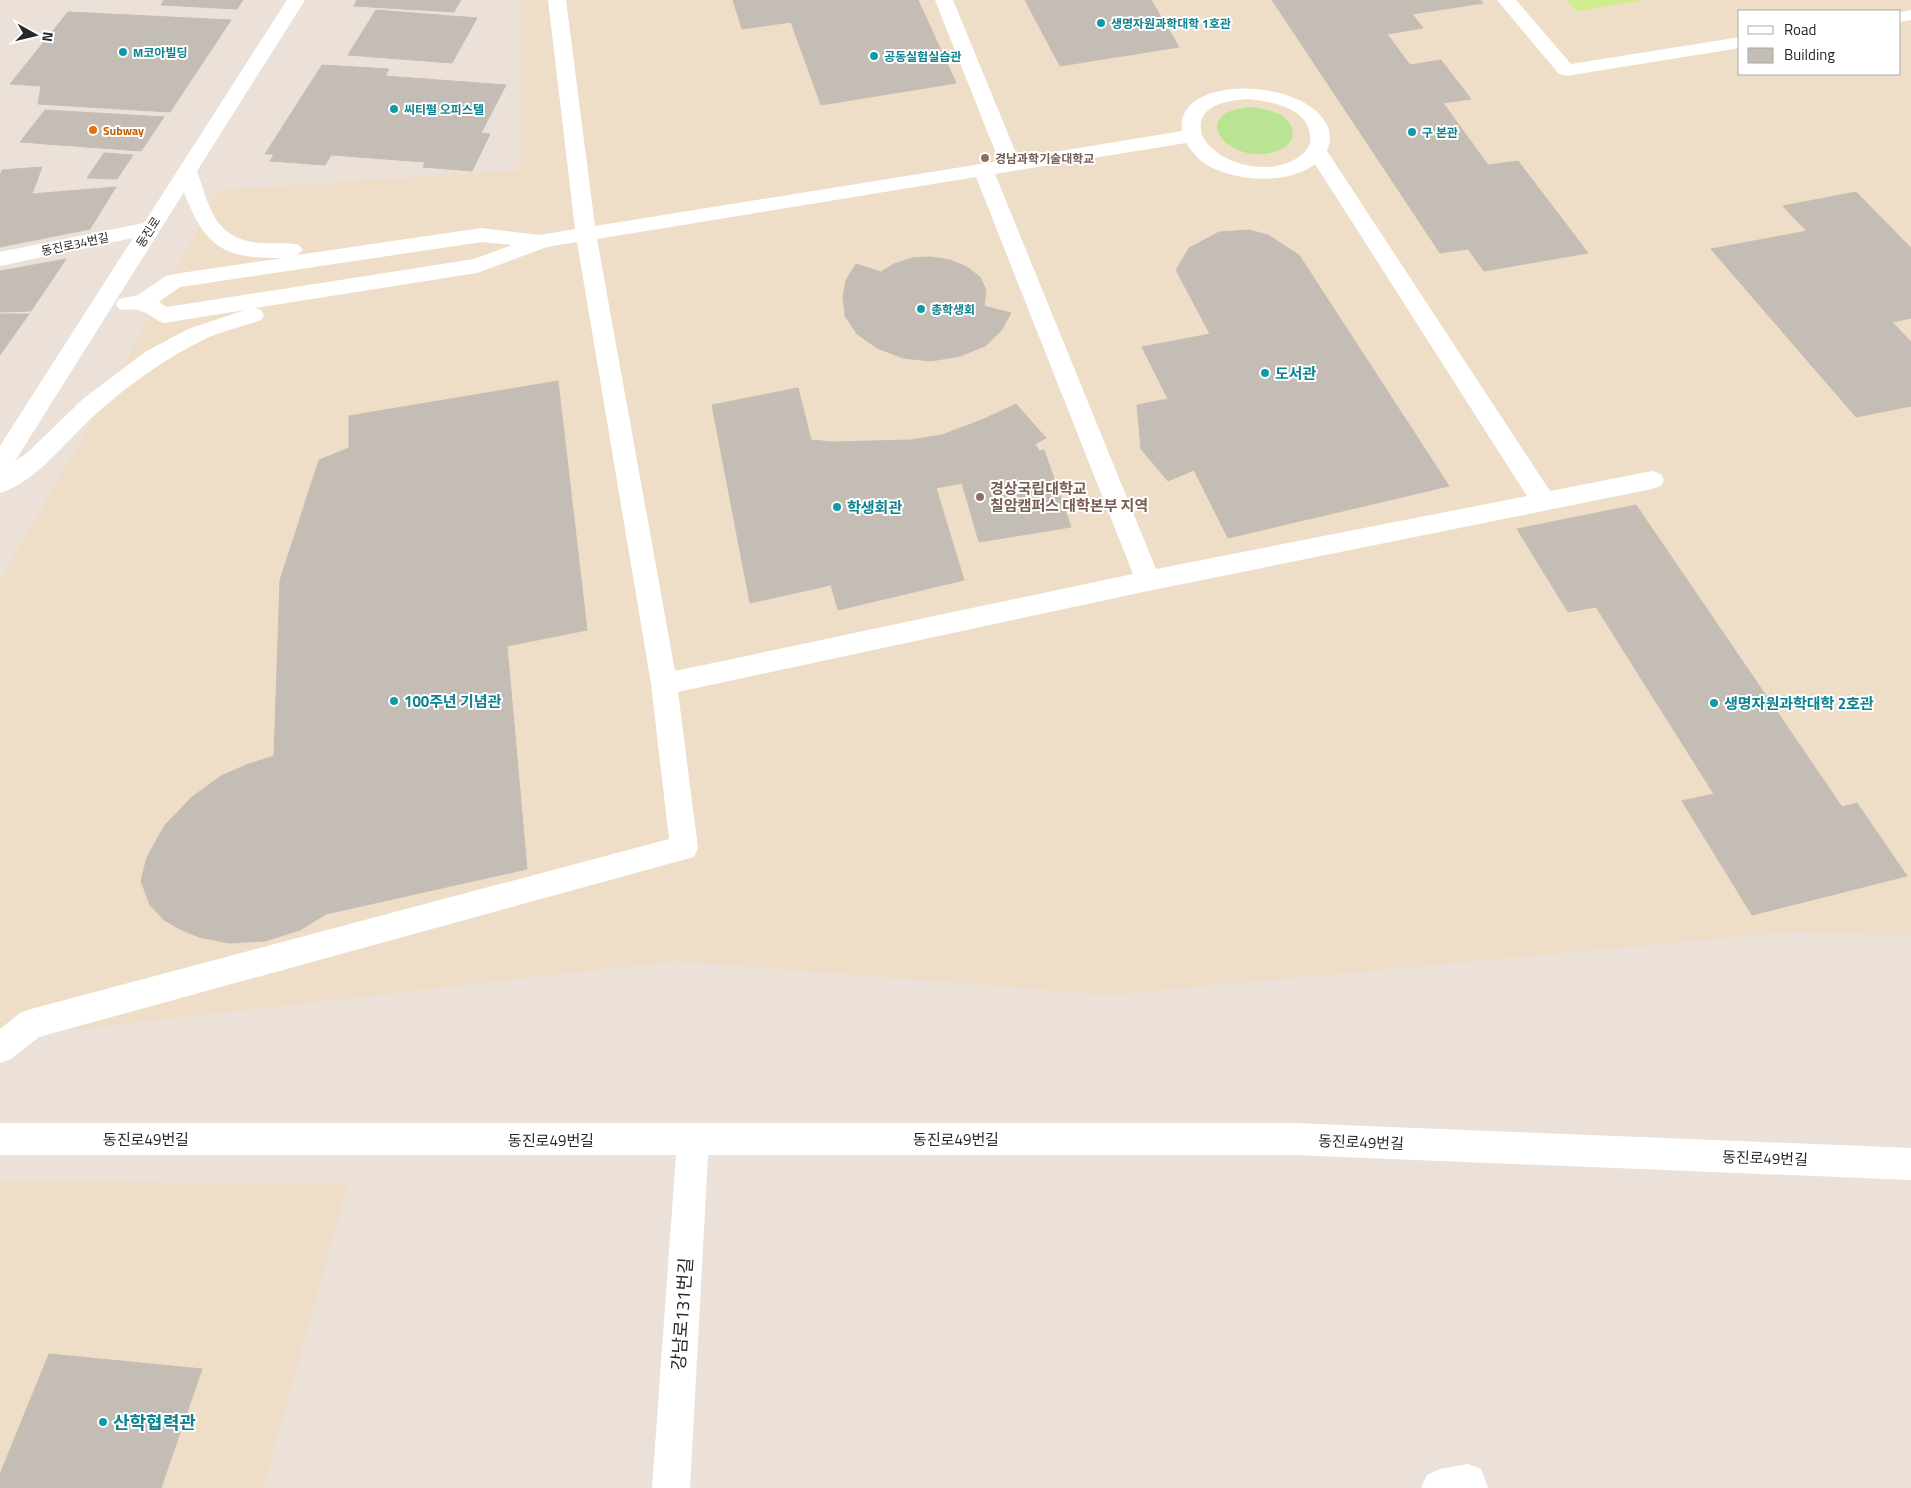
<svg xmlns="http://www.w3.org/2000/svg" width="1911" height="1488" viewBox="0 0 1911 1488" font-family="'Titillium Web','Noto Sans KR',sans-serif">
<rect width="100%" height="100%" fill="#ece1d9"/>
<!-- education -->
<path fill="#eeddc7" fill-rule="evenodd" d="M519,0H1911V936L1792,932L1109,995L676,961L0,1038V580L96,414L219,190L521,170V79ZM1740,11H1900V74H1740Z
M0,1181L348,1184L263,1488H0Z"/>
<!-- green -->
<path fill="#b9e592" d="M1253,107C1262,109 1271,110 1279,114C1300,126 1296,146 1274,152C1228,166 1184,111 1253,107Z"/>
<!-- pitch -->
<path fill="#d0ed8e" d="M1567,0H1644L1576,11Z"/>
<!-- building -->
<path fill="#c3bdb5" stroke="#c7bdb3" d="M164,0H243L237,9L161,5Z
M357,0H461L454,12L354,6Z
M733,0H918L956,83L821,105L791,22L742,29Z
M1025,0H1151L1179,47L1060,66Z
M1272,0H1401L1423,28L1387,34L1410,65L1441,60L1471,99L1443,103L1488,165L1518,161L1588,253L1484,271L1468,249L1440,253Z
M1401,0H1480L1483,3L1413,14Z
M376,10L477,18L452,63L348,55Z
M68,12L231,20L170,112L38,104L41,86L10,84Z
M322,65L389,69L385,76L506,85L481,133L490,134L472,171L423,167L425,162L331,155L325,165L270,161L274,154H265Z
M45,110L164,117L141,151L20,142Z
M104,153L133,155L117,179L87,178Z
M42,167L32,194L116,187L90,229L0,247V176L2,170Z
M1856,192L1911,248V318L1892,322L1783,206Z
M1249,230L1268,235L1299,255L1449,486L1228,538L1194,470L1168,481L1141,449L1137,405L1168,399L1142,347L1210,334L1176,270L1189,248L1219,232Z
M1807,231L1911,342V406L1856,417L1711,249Z
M931,257L950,260L967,267L980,277L986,290L984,306L1011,313L1001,331L985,346L960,356L931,361L903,358L877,348L857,334L845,316L843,297L846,280L856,264L881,272L894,264L912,258Z
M66,259L31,311L0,312V271Z
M0,314H29L0,355Z
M558,381L587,630L507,646L527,869L326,914L300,930L265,941L229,943L199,937L182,930L164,920L150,905L141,881L147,857L165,825L192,797L221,776L246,765L274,756L280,580L319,460L349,448V416Z
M798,388L811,440L833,442L911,440L942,435L984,419L1016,404L1046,438L1035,444L1039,451L1044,450L1071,527L979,542L962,483L936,488L964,580L838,610L831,585L750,603L712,405Z
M1636,505L1842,807L1857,803L1907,876L1752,915L1682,801L1714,794L1596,607L1568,612L1517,529Z
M49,1354L202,1369L161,1488H0V1474Z"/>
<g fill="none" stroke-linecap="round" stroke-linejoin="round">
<!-- minor -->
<path fill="#fff" fill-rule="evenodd" d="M287,0H305L197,171C210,210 215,239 261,243C274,244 287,242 299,245L303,250L297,255L482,228L540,235L575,229L548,0H566L595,226L999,161L935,0H953L1018,158L1182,131C1174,74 1304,77 1327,125C1331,134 1331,142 1327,151L1550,491L1652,471L1661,474L1664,480L1661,486L1652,489L1148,591L678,692L698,848L694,857L39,1037L11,1059L0,1063V1029L20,1013L31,1009L669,839L651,684L577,242L547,247L477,273L255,308L261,310L264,315L261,320C242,327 221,331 203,340C166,358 130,384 99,411C70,436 37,482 0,493V446L133,238L0,266V252L144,223ZM1249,99C1271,102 1307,107 1310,135C1311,140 1310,145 1307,149C1286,176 1235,170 1213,149C1207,144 1202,138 1201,130C1197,104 1231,100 1249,99ZM1186,143C1191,149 1195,156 1201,161C1229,182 1287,186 1315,164L1527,496L1156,569L995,174ZM976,177L1133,574L675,671L597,239ZM184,192C205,248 224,259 284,258L174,274L166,276L138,295L119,299L116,304L119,309C126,311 134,308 141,311C149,313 155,320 164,323L245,310L188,329L145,352L83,399L27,453L15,461ZM482,242L512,245L474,259L167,307L159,302L180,287Z
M1497,0H1516L1571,64L1740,37V48L1566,76L1559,74Z
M1911,10V20L1900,22V12Z
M0,1123H1293L1911,1148V1180L1293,1155H708L690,1488H652L676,1155H0Z
M1468,1464L1481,1469L1488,1488H1421L1427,1475L1440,1469Z"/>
</g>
<!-- markers -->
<g fill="#0f9aa8" stroke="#fff" stroke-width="2">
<circle cx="1101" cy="23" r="5"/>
<circle cx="123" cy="52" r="5"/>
<circle cx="874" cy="56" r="5"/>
<circle cx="394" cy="109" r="5"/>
<circle cx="1412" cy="132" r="5"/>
<circle cx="921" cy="309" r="5"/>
<circle cx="1265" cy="373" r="5"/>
<circle cx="837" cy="507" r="5"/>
<circle cx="394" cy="701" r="5"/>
<circle cx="1714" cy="703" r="5"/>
<circle cx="103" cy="1422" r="5"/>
</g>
<circle fill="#e8710a" stroke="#fff" stroke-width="2" cx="93" cy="130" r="5"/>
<g fill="#8d6e63" stroke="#fff" stroke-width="2">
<circle cx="985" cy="158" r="5"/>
<circle cx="980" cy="497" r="5"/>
</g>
<g text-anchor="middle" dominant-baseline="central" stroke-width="4" stroke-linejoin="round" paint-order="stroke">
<!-- far-culture labels -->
<g font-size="12" font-weight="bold" fill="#0d838f" stroke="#fff" text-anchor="start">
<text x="1111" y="23">생명자원과학대학 1호관</text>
<text x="133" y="52">M코아빌딩</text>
<text x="884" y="56">공동실험실습관</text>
<text x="404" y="109">씨티펄 오피스텔</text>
<text x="1422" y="132">구 본관</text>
<text x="931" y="309">총학생회</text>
</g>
<!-- far-food labels -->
<g font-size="12" font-weight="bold" fill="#c56008" stroke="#fff" text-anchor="start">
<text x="103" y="130">Subway</text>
</g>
<!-- far-education labels -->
<g font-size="12" font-weight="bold" fill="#785e54" stroke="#fff" text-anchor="start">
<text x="995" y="158">경남과학기술대학교</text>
</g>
<!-- far-street labels -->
<g font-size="12" fill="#282828" stroke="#fff">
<text transform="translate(148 232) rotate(-57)">동진로</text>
<text transform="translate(75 244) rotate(-12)">동진로34번길</text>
</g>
<!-- culture labels -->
<g font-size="15" font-weight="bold" fill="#0d838f" stroke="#fff" text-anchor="start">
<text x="1275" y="373">도서관</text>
<text x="847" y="507">학생회관</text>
<text x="404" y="701">100주년 기념관</text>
<text x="1724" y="703">생명자원과학대학 2호관</text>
</g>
<!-- education labels -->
<g font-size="15" font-weight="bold" fill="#785e54" stroke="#fff" text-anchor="start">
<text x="990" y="488">경상국립대학교<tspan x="990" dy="17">칠암캠퍼스 대학본부 지역</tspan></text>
</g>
<!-- street labels -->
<g font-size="15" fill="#282828" stroke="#fff">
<text x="146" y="1139">동진로49번길</text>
<text x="956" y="1139">동진로49번길</text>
<text x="551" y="1140">동진로49번길</text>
<text transform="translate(1361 1142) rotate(2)">동진로49번길</text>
<text transform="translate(1765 1158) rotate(2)">동진로49번길</text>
</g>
<!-- near-street labels -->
<g font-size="18" fill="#282828" stroke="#fff">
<text transform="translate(682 1314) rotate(-86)">강남로131번길</text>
</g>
<!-- near-culture labels -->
<g font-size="18" font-weight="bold" fill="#0d838f" stroke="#fff" text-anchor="start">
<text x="113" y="1422">산학협력관</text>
</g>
</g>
<!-- legend -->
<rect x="1738" y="10" width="162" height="65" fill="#ffffff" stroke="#a9a9a9"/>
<rect x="1748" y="26" width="25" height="8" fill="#ffffff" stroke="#a9a9a9"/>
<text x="1784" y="35" font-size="15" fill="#282828">Road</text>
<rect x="1748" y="48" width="25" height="15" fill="#c3bdb5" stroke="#a9a9a9"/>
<text x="1784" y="60" font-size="15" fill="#282828">Building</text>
<!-- north arrow -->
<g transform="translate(35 35) rotate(98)" stroke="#ffffff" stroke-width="4" paint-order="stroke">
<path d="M0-4L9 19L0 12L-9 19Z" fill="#282828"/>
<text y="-8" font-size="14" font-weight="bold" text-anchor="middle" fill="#282828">N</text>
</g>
</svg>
